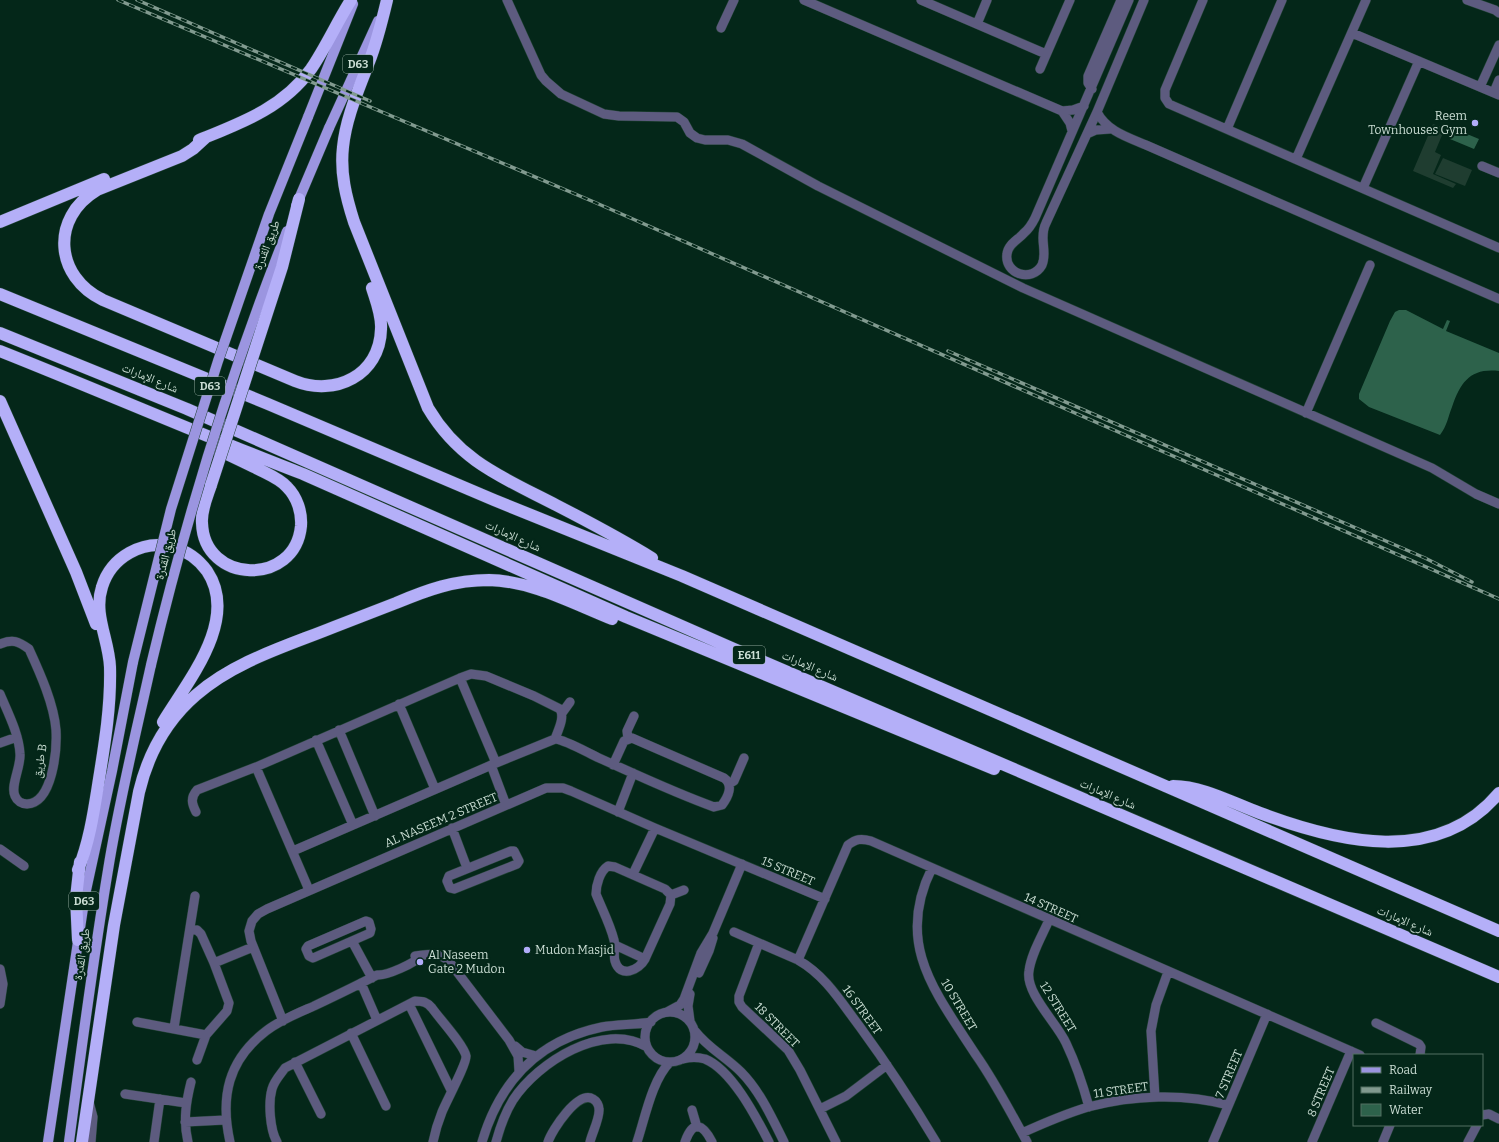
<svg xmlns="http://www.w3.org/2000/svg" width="1499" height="1142" viewBox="0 0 1499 1142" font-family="Bitter,'Noto Naskh Arabic',serif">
<rect width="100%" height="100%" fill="#042719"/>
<!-- green -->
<path fill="#1f3d30" d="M1433,124L1445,128L1435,152L1441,155L1433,174L1456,184L1453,188L1413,171Z
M1443,158L1472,170L1465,186L1435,174Z"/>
<!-- water -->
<path fill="#2d624b" d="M1455,129L1479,139L1474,149L1450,139Z
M1399,310H1406L1443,329L1447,320L1450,321L1446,331L1499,353V371C1471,368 1461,381 1452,407C1448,417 1447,426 1440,435L1369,407L1359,399V394L1390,321L1395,312Z"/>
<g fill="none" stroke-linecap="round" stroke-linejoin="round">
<!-- minor casing -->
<g stroke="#244437" stroke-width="10">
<path id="minor" d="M507,0L541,75L546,81L561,94L604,114L619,116L677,117L684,122L690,133L697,138L705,140H728L742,144L818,186L1023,288L1432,468L1476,494L1499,504
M804,0L1062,111L1070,123L1072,131
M921,0L1046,54
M1129,0L1035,218C1032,224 1029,229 1024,233C1018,240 1008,244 1007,254C1004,274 1032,283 1042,265C1046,256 1043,247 1043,238C1043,232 1044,227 1046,223L1097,112L1144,0
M1203,0L1165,90V98L1169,104L1499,248
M1467,0L1495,10L1499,13
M977,24L987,0
M721,28L734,0
M1352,33L1499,95
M1040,69L1070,0
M1480,87L1499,45
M1092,89L1088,83V76L1121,0
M1494,92L1499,80
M1062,111L1073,110L1084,106
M1097,112C1107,131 1127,137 1146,145L1499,299
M1227,129L1282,0
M1087,134L1096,130L1110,129
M1296,159L1366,0
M1482,166L1499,173
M1363,188L1419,61
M1306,413L1370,265
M0,644C13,639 18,641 29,649C40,673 54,704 56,730C57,749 53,803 27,804C22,804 17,801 15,796C10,786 21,767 20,754C19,734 8,713 0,694
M460,678L496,763
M399,704L435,789
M562,713L570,702
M339,730L375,816
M628,739L627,731L634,716
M316,740L353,825
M0,743L17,737
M491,765L506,805
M256,767L309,890
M729,784L734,781L744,758
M196,812C192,804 190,798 197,790L256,767L460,678L471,674L486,676L534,696L560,709C565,718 558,730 555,739
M618,812L633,773
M452,828L467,868
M0,849L24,866
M293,851L496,763L555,739C566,740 588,753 599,758C637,775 675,793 714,807L722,805C728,797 734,785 724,778L632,738L624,741L613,765
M511,851H514L519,861L517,864L454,889L450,888L447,881L449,876Z
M608,866L615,867L665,889L671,895L670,904L645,959C639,970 620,979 615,961C613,954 616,947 614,940C610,924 602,909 596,894C596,885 600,871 608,866Z
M932,868C894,944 936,993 976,1055C995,1082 1011,1113 1027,1142
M633,874L655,828
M671,895L684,890
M1049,920C1042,936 1031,954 1029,971C1025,993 1057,1023 1066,1043C1076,1064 1083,1085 1089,1107
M366,921L369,922L371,929L370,933L313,958L309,956L306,949L308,946Z
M190,929L197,930L201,934L214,963L229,1003L227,1011L206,1035L197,1060
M734,932L798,960C826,976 841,1002 860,1027C887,1064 912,1102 936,1142
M352,941L372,978
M759,943L739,996V1002L742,1007L788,1050L800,1070L836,1142
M615,945L645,959
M415,956C429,955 435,951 448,960L509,1040L518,1056L519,1071
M798,960L848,845C856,839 861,838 871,841L1360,1055
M214,963L253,947
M0,969L3,984L0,1004
M699,973L709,951L713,938
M361,983L377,1020
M409,1004L451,1090
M667,1012L680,1005L684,999L701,953L713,933L742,864
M645 1037a25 25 0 1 1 50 0a25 25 0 1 1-50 0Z
M283,1021L251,941L249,931L252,921L258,914L267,909L546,788H563L571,791L655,828L825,899
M690,1021L688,1006L690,994
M137,1022L206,1035
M1376,1023L1419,1044L1421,1047L1420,1055
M174,1028L195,896
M695,1031C708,1048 726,1057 741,1072C760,1091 772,1118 784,1142
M351,1033L386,1106
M515,1046L522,1052L536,1056
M683,1059C690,1057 698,1057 705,1059C732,1070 756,1117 769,1142
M295,1062L321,1114
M125,1094L186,1103
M1155,1097L1151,1031L1156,1005L1168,972
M89,1102L93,1117L91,1142
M820,1109L846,1096L887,1065
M692,1110L697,1127
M1482,1115L1489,1114L1499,1119
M185,1122L225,1120
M1022,1133C1044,1123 1065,1114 1088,1107C1133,1095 1184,1093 1228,1105
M154,1142L160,1099
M188,1142C183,1121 186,1102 191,1082
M230,1142C220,1097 228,1060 266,1031C280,1020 298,1013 314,1006C335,996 356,986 377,975C386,976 416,963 420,956
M277,1142C270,1130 268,1103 272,1089C274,1081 280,1075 285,1068L415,1001C423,1001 427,1002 432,1008C439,1018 464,1045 466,1056C467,1063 446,1102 442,1112C438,1122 435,1132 433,1142
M482,1142C500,1081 539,1040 602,1027C618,1024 635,1025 651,1022
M496,1142C500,1127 505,1113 513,1100C538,1062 603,1021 647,1047
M548,1142C552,1130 578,1090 593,1099C597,1101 599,1106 599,1109C600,1118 592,1133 590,1142
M637,1142C645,1118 652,1080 670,1062
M685,1142C693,1119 703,1124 712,1142
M1213,1142L1267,1014
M1312,1142L1351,1051
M1383,1142L1390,1125
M1468,1142L1477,1125"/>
</g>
<!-- major casing -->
<g stroke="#244437" stroke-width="11">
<path id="major" d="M308,117L353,4
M329,128L378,21
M48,1142L85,895L112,771L133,662
M69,1142C81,1051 93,960 108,870C119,801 136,733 151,665"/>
</g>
<!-- highway casing -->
<g stroke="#244437" stroke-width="13">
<path id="highway" d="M387,0C382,21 377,42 369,62C359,89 346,117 343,147C340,173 346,197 354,222L428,408C460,462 504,478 556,505C589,522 621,539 652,558
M205,138L193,149L182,156L97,190C50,218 55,277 103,300L295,381C335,397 380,375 381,329C382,315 376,301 372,288
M199,140C241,123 283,108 311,69C326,47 337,22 351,0
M0,222L104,179
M0,294L268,404L494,500L682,576L1499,931
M0,333L187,409L734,649L1499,977
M0,351C101,391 201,435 303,474L626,617L994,769
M0,401L76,572L96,624
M211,485C207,497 201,510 202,523C204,584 295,587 301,526C302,512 297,497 287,487C279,478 267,474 256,468C242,461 227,454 212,447
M1173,786C1202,786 1233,803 1260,813C1337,842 1437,867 1499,793
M78,870C90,840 94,810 99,779C105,742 111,705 110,667C109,640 93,614 102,587C111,557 143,539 173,547C187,551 199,560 207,571C240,620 187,682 163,722
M78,940L76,898L80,862
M82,1142L114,925L139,792C148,754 167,720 196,695C235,661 287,646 334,627C355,619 375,611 396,603C427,590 454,580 489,580C532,581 572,603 612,619"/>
</g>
<!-- minor -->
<use href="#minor" stroke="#5d5b7f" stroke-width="9"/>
<!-- major -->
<use href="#major" stroke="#9b95e0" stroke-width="10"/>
<!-- highway -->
<use href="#highway" stroke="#b4aff8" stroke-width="12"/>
<!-- rail casing -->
<g stroke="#819a8f" stroke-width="3.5">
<path id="rail" d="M118,0L594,202L1499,599
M137,0L370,101
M948,351L1425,558L1472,582"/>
</g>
<!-- rail -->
<use href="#rail" stroke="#042719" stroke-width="2" stroke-dasharray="6" stroke-linecap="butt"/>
<!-- major-bridge casing -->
<g stroke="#244437" stroke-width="11" stroke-linecap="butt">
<path id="major-bridge" d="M296,206L329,128
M133,662L171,509L218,361L269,214L308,117
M151,665C186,518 231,372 287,231"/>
</g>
<!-- highway-bridge casing -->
<g stroke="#244437" stroke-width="13" stroke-linecap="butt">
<path id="highway-bridge" d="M211,485L282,267L299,199"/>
</g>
<!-- major-bridge -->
<use href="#major-bridge" stroke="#9b95e0" stroke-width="10"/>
<!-- highway-bridge -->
<use href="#highway-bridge" stroke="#b4aff8" stroke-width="12"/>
</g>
<!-- markers -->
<g fill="#b2adf9" stroke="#042719" stroke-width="1.5">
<circle cx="1475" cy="123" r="4"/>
<circle cx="527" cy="950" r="4"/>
<circle cx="420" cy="962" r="4"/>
</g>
<g text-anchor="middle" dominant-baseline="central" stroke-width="4" stroke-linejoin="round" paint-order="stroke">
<!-- shield labels -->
<g fill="#042719" stroke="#8fa69b" stroke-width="1">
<rect x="343" y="55" width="30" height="18" rx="3"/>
<rect x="195" y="377" width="30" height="18" rx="3"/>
<rect x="733" y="646" width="32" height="18" rx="3"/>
<rect x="69" y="892" width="30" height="18" rx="3"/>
</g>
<g font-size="11" font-weight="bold" fill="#caddd3">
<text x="358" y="64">D63</text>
<text x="210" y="386">D63</text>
<text x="749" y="655">E611</text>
<text x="84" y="901">D63</text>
</g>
<!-- poi labels -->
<g font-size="12" fill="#caddd3" stroke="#042719" text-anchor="start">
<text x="1467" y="116" text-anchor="end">Reem<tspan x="1467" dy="14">Townhouses Gym</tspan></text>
<text x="535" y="950">Mudon Masjid</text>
<text x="428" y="955">Al Naseem<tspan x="428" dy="14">Gate 2 Mudon</tspan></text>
</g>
<!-- street labels -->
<g font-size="12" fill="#caddd3" stroke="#042719">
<text transform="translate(267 245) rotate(-69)">طريق القدرة</text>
<text transform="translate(150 378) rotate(22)">شارع الإمارات</text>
<text transform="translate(513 536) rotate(24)">شارع الإمارات</text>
<text transform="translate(166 554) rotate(-75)">طريق القدرة</text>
<text transform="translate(810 666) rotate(23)">شارع الإمارات</text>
<text transform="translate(40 761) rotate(-80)">طريق B</text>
<text transform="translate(1108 794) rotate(23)">شارع الإمارات</text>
<text transform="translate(441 820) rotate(-23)">AL NASEEM 2 STREET</text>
<text transform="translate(788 871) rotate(23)">15 STREET</text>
<text transform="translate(1051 908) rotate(24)">14 STREET</text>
<text transform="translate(1405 921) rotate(23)">شارع الإمارات</text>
<text transform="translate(82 954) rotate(-81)">طريق القدرة</text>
<text transform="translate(959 1005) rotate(59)">10 STREET</text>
<text transform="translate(1058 1007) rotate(58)">12 STREET</text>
<text transform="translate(862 1010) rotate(54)">16 STREET</text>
<text transform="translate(777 1025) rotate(45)">18 STREET</text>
<text transform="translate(1229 1074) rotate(-67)">7 STREET</text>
<text transform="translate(1121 1090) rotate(-8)">11 STREET</text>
<text transform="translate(1321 1092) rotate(-67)">8 STREET</text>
</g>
</g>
<!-- legend -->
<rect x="1353" y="1054" width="130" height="72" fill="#042719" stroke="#537063"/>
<rect x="1361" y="1067" width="20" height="6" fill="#9b95e0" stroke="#537063"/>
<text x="1389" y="1074" font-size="12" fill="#caddd3">Road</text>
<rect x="1361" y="1087" width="20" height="6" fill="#819a8f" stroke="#537063"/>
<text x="1389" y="1094" font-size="12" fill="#caddd3">Railway</text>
<rect x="1361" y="1104" width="20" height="12" fill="#2d624b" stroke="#537063"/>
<text x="1389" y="1114" font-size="12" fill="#caddd3">Water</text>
</svg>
